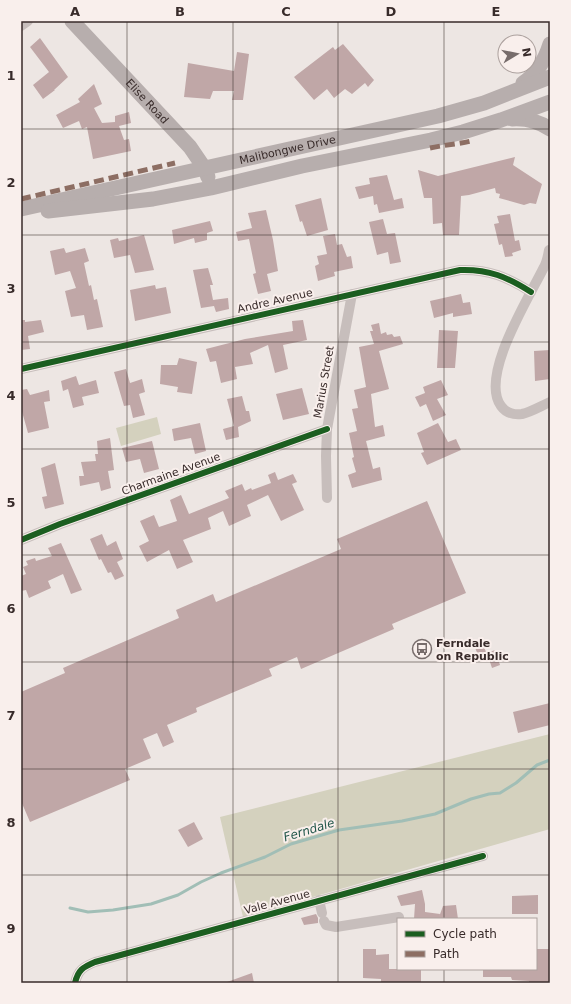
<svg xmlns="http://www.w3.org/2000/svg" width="571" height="1004" viewBox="0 0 571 1004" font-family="'DejaVu Sans',sans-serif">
<rect width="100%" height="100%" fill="#ede6e3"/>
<!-- green -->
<path fill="#d4d1be" d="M157,417L161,434L121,446L116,428Z
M550,734V829L243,917L220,817Z"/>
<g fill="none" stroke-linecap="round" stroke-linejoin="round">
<!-- stream -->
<path stroke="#a1beb6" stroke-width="3" d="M70,908L88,912L113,910L151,904L178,895L201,882L221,873L265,857L291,844L339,830L402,821L435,814L471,799L489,794L500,793L516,783L537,765L550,760"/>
</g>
<!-- building -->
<path fill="#c0a7a7" d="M40,38L68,77L54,90H55L43,99L33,85L49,72L30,47Z
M343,44L374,80L368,87L365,83L352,94L345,89L334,98L327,89L314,100L294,77L333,47L335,50Z
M237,52L249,54L243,100H232L234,91H213L210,99L184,97L188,63L234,71Z
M94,84L102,104L94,108L102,123L115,122V116L129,112L131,123L119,126L124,140L129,139L131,151L93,159L87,127L82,129L79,121L63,128L56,115L80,102L78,99Z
M515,157L513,165L542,184L536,204L530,203L524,205L499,198L500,194L496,193L495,188L469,195L461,196L459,235H443L442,223L433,224L432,198H424L418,170L438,176Z
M387,175L394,200L402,198L404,208L379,213L377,204L374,205L373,196L359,199L355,187L370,184L369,178Z
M321,198L328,230L307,236L302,221L300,222L295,205Z
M266,210L273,240L278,271L267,274L271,291L258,294L253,274L256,273L249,239L238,241L236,232L252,228L248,213Z
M510,214L515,241L519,240L521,250L512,253L513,256L505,257L502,244L499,245L494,224L499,223L497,216Z
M383,219L387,234L395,233L401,262L390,264L388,252L377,255L369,222Z
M210,221L213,231L207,233V240L195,243L194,238L174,244L172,230Z
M335,234L337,245L342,244L347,257L351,256L353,268L334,272L335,276L318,281L315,266L319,264L317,256L327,254L323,236Z
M144,235L154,270L135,273L130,255L114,258L110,240L118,238L119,241Z
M64,248L66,253L85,248L89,261L84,263L89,286L91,285L94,300L97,299L103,327L87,330L84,315L71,317L65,291L76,288L70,271L55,275L50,251Z
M208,268L213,285H210L213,300L228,298L229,309L216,312L214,306L201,308L193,270Z
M155,285L156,289L166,287L171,313L135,321L130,290Z
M461,294L463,303L470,302L472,314L453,317V313L434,318L430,301Z
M21,320H25V322L41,320L44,332L28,336L30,349L21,350Z
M303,320L307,340L283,345L288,369L275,373L268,345L250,353L253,364L235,367L237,379L221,383L216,361L210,362L206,349L245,339L293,331L292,321Z
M379,323L381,334L386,332L387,335L392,334L394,337L400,336L403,344L379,351L389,389L371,394L375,427L383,425L385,436L366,441L373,469L380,467L382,480L352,488L348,475L356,472L352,458L354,457L349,433L357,431L352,409L358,408L354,390L366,387L359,347L374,344L370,331H373L371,325Z
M439,330L458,331L455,368H437Z
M550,350V379L535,381L534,351Z
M179,358L197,362L192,394L177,392L178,387L160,384L161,365H177Z
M126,369L130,383L142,379L145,392L139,394L145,415L133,418L130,405L124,406L114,372Z
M76,376L79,385L96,380L99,393L82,397L84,405L73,408L68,389L63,391L61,381Z
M441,380L448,395L437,399L446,415L433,421L426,404L420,407L415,397L425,393L423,387Z
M302,388L309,414L283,420L276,394Z
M27,389L30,395L49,390L50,401L44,402L49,428L28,433L21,408V390Z
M242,396L246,411H249L251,421L238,427L239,437L226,440L223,429L234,426L227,399Z
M200,423L206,451L195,454L191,438L174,441L172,429Z
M438,423L448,442L456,439L461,450L427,465L421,453L424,452L417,433Z
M110,438L114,470L108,471L111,488L101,491L99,482L80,486L79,476H84L81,462L96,461L95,454H98L97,441Z
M152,441L159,469L144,473L140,459L126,462L122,448Z
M55,463L64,504L45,509L42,497L47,496L41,468Z
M275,472L278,480L293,474L297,482L292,484L304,510L281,521L268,495L247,505L251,516L229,526L223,511L208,518L211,529L183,540L193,562L177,569L169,550L147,562L139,546L149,541L140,521L154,515L159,527L177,521L170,500L181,495L189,514L229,498L225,491L242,484L245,491L251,488L252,490L271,483L268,475Z
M427,501L466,593L392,624L394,629L301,669L297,657L269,669L272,676L196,708L197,712L167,725L174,742L163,747L157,733L143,739L151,758L125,769L130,780L30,822L21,801V692L65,673L63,668L179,618L176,610L213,594L216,602L341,549L337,539Z
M102,534L107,546L116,541L123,559L117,562L124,576L115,580L111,572L108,573L101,559L99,560L90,539Z
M61,543L82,590L71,594L63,574L48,581L51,588L29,598L26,590L21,591V576L26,574L23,567L28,565L26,561L35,558L36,561L52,556L48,548Z
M482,642L488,657L480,660L474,645Z
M495,650L500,665L492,668L487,653Z
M550,703V725L518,733L513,712Z
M194,822L203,839L188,847L178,830Z
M422,890L425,904V912L440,914L439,917L443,906L456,905L458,919H414L415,904L401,906L397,896Z
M538,895V914H512V896Z
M316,914L318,918V923L304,925L301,918Z
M363,949H376V955L389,954V969H421V983H381V979L363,978Z
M536,949H550V983H529V981L512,980L511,977H483V969H536Z
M252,973L254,983H227V982Z"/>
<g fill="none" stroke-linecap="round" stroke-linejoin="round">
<!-- street -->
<path stroke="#c7bebc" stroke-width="10" d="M21,26L28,21
M549,250C548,256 547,262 544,267C530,296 479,376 501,406C506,413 513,415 522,414C531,412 541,406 550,402
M21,369L460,270C489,269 507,277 531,292
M327,498L326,456L327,429L352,294
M21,540L60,524L327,429
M319,900L322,913
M324,921L326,925L336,927L399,917
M75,983C78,970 83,967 95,962L483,856"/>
<!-- secondary -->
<g stroke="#b7aead" stroke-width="15">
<path id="s1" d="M72,21L190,147L205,169L208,177"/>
<path d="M523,83C537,74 545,60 550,44"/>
<path d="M512,119C526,118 538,121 550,129"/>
<path id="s2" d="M21,209L438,116L484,103L550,77"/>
<path d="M48,211L153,199L211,188L302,166L431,140L463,132L501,120L550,102"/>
</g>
<!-- quiet -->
<path stroke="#8d6e63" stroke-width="5" stroke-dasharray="10 5" stroke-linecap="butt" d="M430,148C444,145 458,144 471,141
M21,199L175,163"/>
<!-- cycleway casing -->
<g stroke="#f9efec" stroke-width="8">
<path id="cycleway" d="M21,369L460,270C489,269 507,277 531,292
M21,540L60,524L327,429
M75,983C78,970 83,967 95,962L483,856"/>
</g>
<!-- cycleway -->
<use href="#cycleway" stroke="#1b5e20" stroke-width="6"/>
</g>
<!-- grid -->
<path fill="none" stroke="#382b2a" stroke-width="1" stroke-opacity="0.55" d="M127,21V983M233,21V983M338,21V983M444,21V919M21,129H550M21,235H550M21,342H550M21,449H550M21,555H550M21,662H550M21,769H550M21,875H550M444,969V983"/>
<!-- icons -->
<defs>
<g id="bus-ring" transform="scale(1)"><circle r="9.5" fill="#f9efec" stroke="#776c6b" stroke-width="1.5"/><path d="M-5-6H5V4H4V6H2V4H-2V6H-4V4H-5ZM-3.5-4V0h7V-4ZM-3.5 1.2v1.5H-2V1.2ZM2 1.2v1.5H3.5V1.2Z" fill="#776c6b"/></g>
</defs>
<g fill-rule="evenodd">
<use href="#bus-ring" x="422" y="649"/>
</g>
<g text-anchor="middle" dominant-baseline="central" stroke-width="4" stroke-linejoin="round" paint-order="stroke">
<!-- street labels -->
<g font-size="11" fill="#382b2a" stroke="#f9efec">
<text stroke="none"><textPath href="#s1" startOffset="110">Elise Road</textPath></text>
<text stroke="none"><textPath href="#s2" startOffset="273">Malibongwe Drive</textPath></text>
<text transform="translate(275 301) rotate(-13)">Andre Avenue</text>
<text transform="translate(324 382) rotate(-80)">Marius Street</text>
<text transform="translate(171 474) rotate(-20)">Charmaine Avenue</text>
<text transform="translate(277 902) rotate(-15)">Vale Avenue</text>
</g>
<!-- poi labels -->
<g font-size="11" font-weight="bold" fill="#382b2a" stroke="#f9efec" text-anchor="start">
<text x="436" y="643">Ferndale<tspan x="436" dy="13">on Republic</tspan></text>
</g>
<!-- water labels -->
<g font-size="12" font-style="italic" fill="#22574b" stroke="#f9efec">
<text transform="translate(309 830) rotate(-17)">Ferndale</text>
</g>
</g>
<!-- border -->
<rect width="571" height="1004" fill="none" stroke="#f9efec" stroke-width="44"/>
<!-- legend -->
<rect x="397" y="918" width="140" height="52" fill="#f9efec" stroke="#aca19e"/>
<rect x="405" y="931" width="20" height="6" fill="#1b5e20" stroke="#aca19e"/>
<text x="433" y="938" font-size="12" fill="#382b2a">Cycle path</text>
<rect x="405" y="951" width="20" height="6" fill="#8d6e63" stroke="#aca19e"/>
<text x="433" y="958" font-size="12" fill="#382b2a">Path</text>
<!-- north arrow -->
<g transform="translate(517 54) rotate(80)"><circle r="19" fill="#f9efec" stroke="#aca19e"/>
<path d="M0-3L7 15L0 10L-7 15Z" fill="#776c6b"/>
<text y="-6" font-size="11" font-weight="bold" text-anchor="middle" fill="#382b2a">N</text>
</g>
<rect x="22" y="22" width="527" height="960" fill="none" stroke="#382b2a" stroke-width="1.5"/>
<g font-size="13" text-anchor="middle" font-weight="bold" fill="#382b2a">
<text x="75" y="16">A</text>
<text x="180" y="16">B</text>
<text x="286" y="16">C</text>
<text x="391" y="16">D</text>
<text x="496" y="16">E</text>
<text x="11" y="80">1</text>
<text x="11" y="187">2</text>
<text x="11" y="293">3</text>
<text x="11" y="400">4</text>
<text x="11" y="507">5</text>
<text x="11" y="613">6</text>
<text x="11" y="720">7</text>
<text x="11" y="827">8</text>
<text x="11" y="933">9</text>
</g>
</svg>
